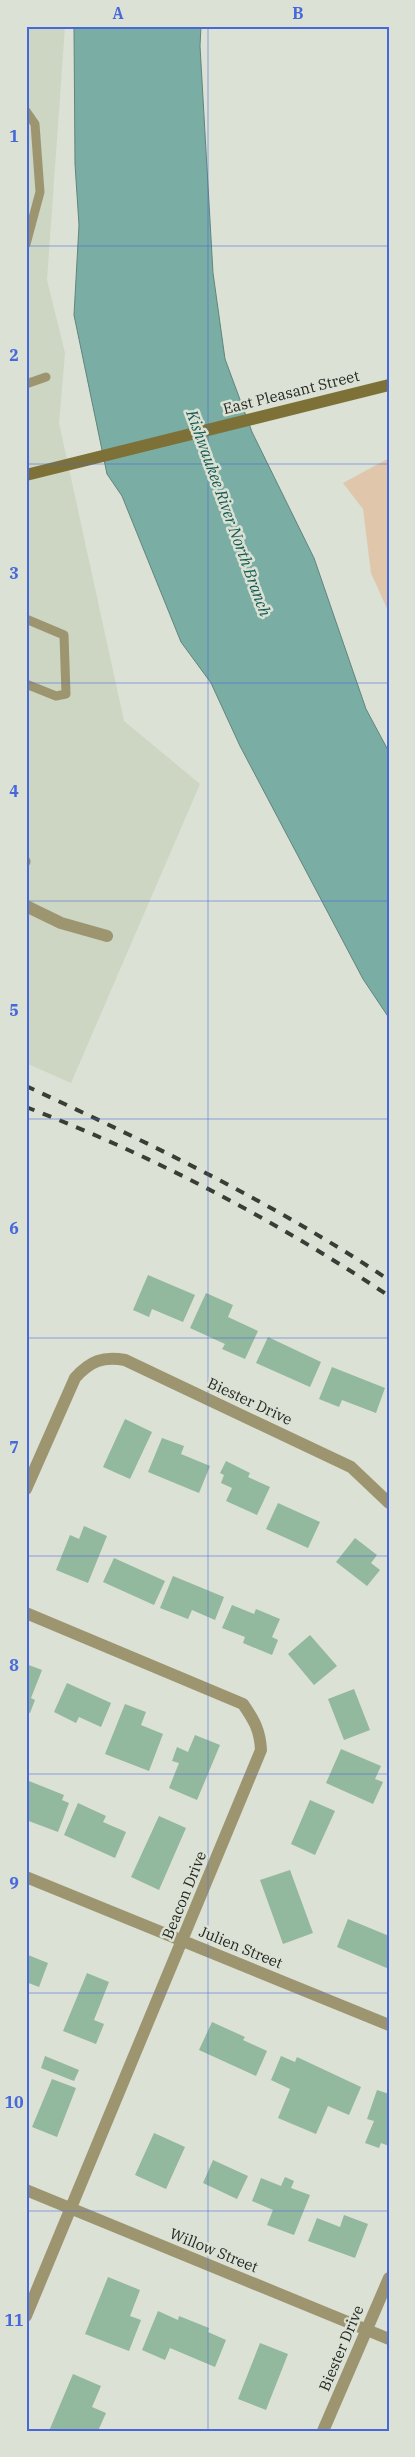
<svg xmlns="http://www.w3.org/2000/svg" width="415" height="2457" viewBox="0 0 415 2457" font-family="'IBM Plex Serif',serif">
<rect width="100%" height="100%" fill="#dbe1d4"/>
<!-- built -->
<path fill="#cdd6c2" d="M26,26H65L47,280L65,353L59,423L124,721L200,784L71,1083L26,1063Z"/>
<!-- green -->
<path fill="#e0c7ac" d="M389,458V613L371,573L363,509L343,483Z"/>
<!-- water -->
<path fill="#7aada4" stroke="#61857d" d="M74,26H201L200,46L213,273L225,359L252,432L314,558L366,709L389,752V1018L363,979L240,746L211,683L181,642L122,496L107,474L74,315L79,225L75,164Z"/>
<!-- building -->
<path fill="#92b89e" d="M148,1275L195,1295L183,1322L152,1309L149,1317L133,1310Z
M206,1293L233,1305L228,1317L258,1331L245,1359L222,1349L225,1344L190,1328Z
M268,1337L321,1362L310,1387L256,1363Z
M332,1367L385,1388L376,1413L342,1400L339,1407L319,1399Z
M125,1419L152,1432L130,1479L103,1467Z
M162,1438L184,1446L181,1454L210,1466L199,1493L148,1472Z
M226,1461L250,1473L248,1477L270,1487L257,1515L226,1501L232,1488L221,1483L224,1475L220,1473Z
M278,1503L320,1522L308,1548L266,1529Z
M84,1526L107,1536L88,1583L56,1570L70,1535L79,1539Z
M355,1538L377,1555L371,1563L380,1570L367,1586L336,1562Z
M114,1558L165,1581L154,1605L103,1582Z
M173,1576L224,1597L215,1620L192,1610L188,1619L160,1608Z
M232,1605L254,1614L256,1609L280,1619L272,1637L278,1640L272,1655L243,1643L245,1637L222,1628Z
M310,1635L337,1666L314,1685L288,1654Z
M26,1664L42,1670L31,1698L35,1700L30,1713L26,1712Z
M67,1683L111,1703L101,1727L79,1717L76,1723L54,1712Z
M354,1689L370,1730L344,1740L328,1699Z
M125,1704L146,1712L141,1725L163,1734L149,1771L105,1754Z
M195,1735L220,1745L197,1800L169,1788L179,1763L172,1761L177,1747L188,1752Z
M341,1749L381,1766L375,1779L383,1782L373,1804L326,1783Z
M29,1781L64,1795L62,1800L69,1803L58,1832L26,1820V1787Z
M310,1800L335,1811L315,1855L291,1844Z
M78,1803L106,1816L103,1822L126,1832L115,1858L64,1835Z
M159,1816L186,1828L159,1890L131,1877Z
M290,1870L313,1933L283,1944L260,1880Z
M348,1919L389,1936V1969L337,1947Z
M28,1955L48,1963L39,1987L26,1982Z
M87,1973L109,1982L94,2020L104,2024L96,2044L63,2031Z
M212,2022L245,2037L243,2040L267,2051L256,2076L199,2050Z
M45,2056L79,2070L74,2081L41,2068Z
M281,2056L295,2062L297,2057L361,2087L349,2115L328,2106L316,2134L278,2118L290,2089L271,2080Z
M52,2079L76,2088L57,2137L32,2127Z
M377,2090L389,2094V2146L381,2143L379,2148L365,2143L374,2121L367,2119Z
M154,2133L185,2147L166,2189L135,2175Z
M213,2160L248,2176L237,2199L203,2183Z
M285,2177L294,2181L291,2188L310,2195L294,2235L267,2225L273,2210L252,2201L261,2178L281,2186Z
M344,2215L368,2224L355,2258L308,2241L317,2218L340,2227Z
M108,2277L140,2290L130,2316L141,2320L129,2351L85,2334Z
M158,2311L178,2320L179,2316L209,2328L208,2332L226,2340L215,2367L170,2348L165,2360L142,2350Z
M260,2343L288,2354L266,2410L238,2399Z
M73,2374L101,2386L92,2407L106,2413L98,2431H49Z"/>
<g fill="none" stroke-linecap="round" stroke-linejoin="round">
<!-- lane -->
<path stroke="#9d9570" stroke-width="9" d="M26,111L35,124L40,192L26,244
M26,384L46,377
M26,619L64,635L66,694L56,696L26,684
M26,861V862"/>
<!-- street -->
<path stroke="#9d9570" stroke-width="12" d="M26,906L61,923L107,936
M26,1489L75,1378C90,1361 103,1356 125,1360L351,1467L389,1503
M26,1613L243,1704C254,1720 260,1730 261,1750L26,2316
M26,1877L389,2025
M26,2190L389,2339
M323,2431L389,2278"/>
<!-- secondary -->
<path stroke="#7d7138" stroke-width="12" d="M26,475L389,385"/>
<!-- rail -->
<path stroke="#3a3c36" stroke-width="4" stroke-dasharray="9 9" stroke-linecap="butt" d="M26,1086C151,1144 274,1203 389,1280
M26,1107C154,1156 275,1220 389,1296"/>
</g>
<!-- grid -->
<path fill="none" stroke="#4768db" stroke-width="1" stroke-opacity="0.55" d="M208,26V2431M26,246H389M26,464H389M26,683H389M26,901H389M26,1119H389M26,1338H389M26,1556H389M26,1774H389M26,1993H389M26,2211H389"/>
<g text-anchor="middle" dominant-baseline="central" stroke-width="5" stroke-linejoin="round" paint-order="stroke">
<!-- street labels -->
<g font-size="15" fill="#262823" stroke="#dbe1d4">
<text transform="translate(291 392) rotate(-14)">East Pleasant Street</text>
<text transform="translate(250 1401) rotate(25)">Biester Drive</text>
<text transform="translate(184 1895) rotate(-68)">Beacon Drive</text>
<text transform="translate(241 1947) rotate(22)">Julien Street</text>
<text transform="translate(214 2250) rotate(22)">Willow Street</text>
<text transform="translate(341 2348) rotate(-67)">Biester Drive</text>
</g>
<!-- water labels -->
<g font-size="16" font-style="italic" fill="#125a51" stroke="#dbe1d4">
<text transform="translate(229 513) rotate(70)">Kishwaukee River North Branch</text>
</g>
</g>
<!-- border -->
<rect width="415" height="2457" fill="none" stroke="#dbe1d4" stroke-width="55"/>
<rect x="28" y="28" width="360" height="2402" fill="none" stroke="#4768db" stroke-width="2"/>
<g font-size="16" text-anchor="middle" font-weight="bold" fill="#4768db">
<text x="118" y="19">A</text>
<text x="298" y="19">B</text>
<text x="14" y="142">1</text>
<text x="14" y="361">2</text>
<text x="14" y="579">3</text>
<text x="14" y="797">4</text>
<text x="14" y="1016">5</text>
<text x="14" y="1234">6</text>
<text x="14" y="1453">7</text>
<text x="14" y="1671">8</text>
<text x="14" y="1889">9</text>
<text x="14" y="2108">10</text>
<text x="14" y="2326">11</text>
</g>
</svg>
